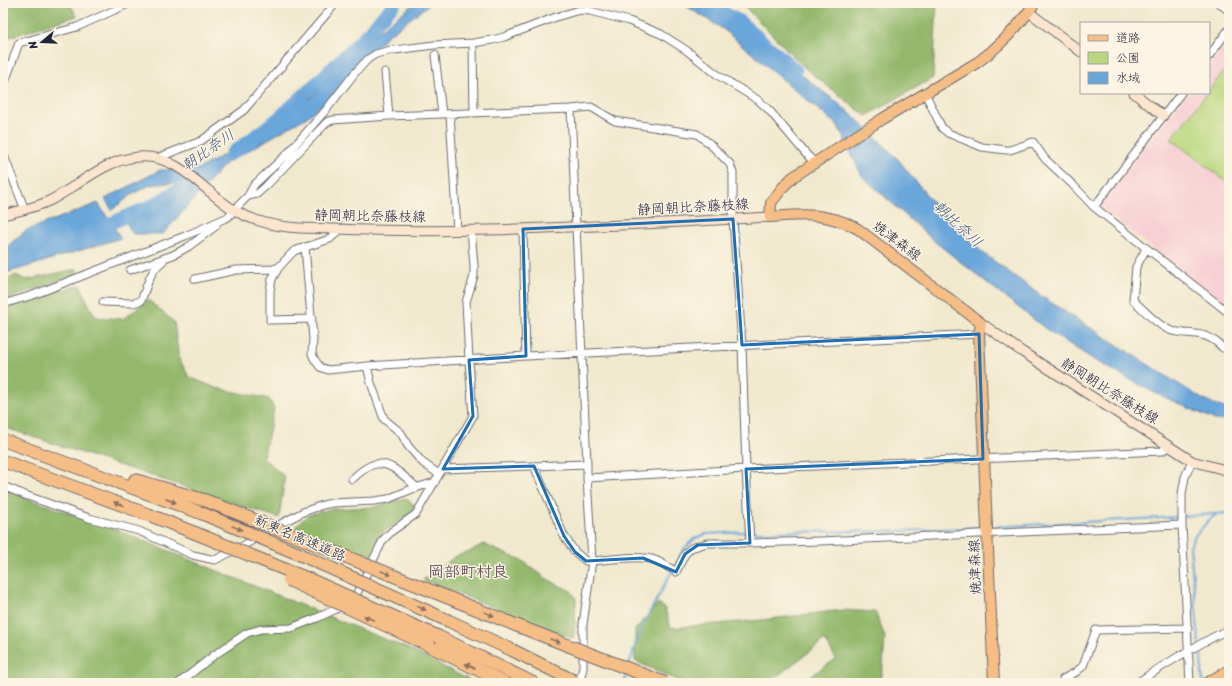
<svg xmlns="http://www.w3.org/2000/svg" width="1232" height="686" viewBox="0 0 1232 686" font-family="Sriracha,'Klee One',sans-serif">
<rect width="100%" height="100%" fill="#fcf5e5"/>
<filter id="ink" filterUnits="userSpaceOnUse"><feTurbulence type="fractalNoise" baseFrequency=".025" numOctaves="2"/><feDisplacementMap in="SourceGraphic" scale="8" xChannelSelector="R" yChannelSelector="G"/><feConvolveMatrix kernelMatrix="1 2 1 2 8 2 1 2 1" color-interpolation-filters="sRGB"/></filter>
<filter id="wash" filterUnits="userSpaceOnUse"><feTurbulence type="fractalNoise" baseFrequency=".012" numOctaves="4" result="noise"/><feDisplacementMap in="SourceGraphic" scale="16" xChannelSelector="R" yChannelSelector="G"/><feGaussianBlur stdDeviation="0.9" result="paint"/><feColorMatrix in="noise" values="0 0 0 0 0 0 0 0 0 0 0 0 0 0 0 0 0 1.4 0 .05"/><feComposite in="paint" operator="in"/></filter>
<g filter="url(#wash)">
<rect width="100%" height="100%" fill="#f1e9ce"/>
<!-- built -->
<path fill="#f7cfd4" d="M1229,40V308L1100,208L1099,205L1187,93H1209V65Z"/>
<!-- green -->
<path fill="#bad77d" stroke="#6e7c5c" d="M1229,65V184L1171,139L1207,93H1209V90Z"/>
<!-- forest -->
<path fill="#93b86c" stroke="#5a6d54" d="M3,3H69L77,16L3,39Z
M741,3H937L933,78L866,116L806,69Z
M77,269L78,274L3,301V281L16,275L26,280Z
M80,285L90,307L96,317L123,319L148,300L174,322L179,358L189,377L216,388L269,399L274,409L263,458L285,477L279,518L3,427V309L20,302Z
M3,490L115,529L411,650L475,683H3Z
M405,498L417,507L411,513L382,533L370,557L295,527L308,515L330,509L375,507Z
M483,544L508,555L520,559L547,579L571,591L576,599L574,639L423,580L456,556L469,552Z
M658,603L665,609L671,628L761,620L843,610L875,612L885,637L883,666L879,683H800L836,659L825,640L768,683H683L635,661V630Z"/>
<!-- water -->
<path fill="#69a6da" stroke="#46648a" d="M415,3H431L386,37L334,94L307,117L225,164L163,234H133L127,224L189,192L181,182L150,185L131,195L112,210L105,199L160,170L198,169L244,144L314,95L357,48Z
M681,3H712L726,11L782,59L849,112L897,158L930,199L982,252L1044,298L1144,362L1204,400L1229,410V421L1215,420L1153,392L1094,360L1046,329L935,242L862,176L838,126L723,29Z
M98,203L121,238L3,274V250L25,231Z"/>
<g fill="none" stroke-linecap="round" stroke-linejoin="round">
<!-- stream -->
<path stroke="#69a6da" stroke-width="2" d="M1184,516L1229,513
M990,527L1179,517
M1199,642L1190,547L1194,537L1209,520L1216,515
M1200,647L1203,683
M629,665L634,649L644,623L684,549L695,538L706,534L745,532L900,531L984,527
M624,683L627,673"/>
<!-- river -->
<path stroke="#69a6da" stroke-width="13" d="M705,3L738,20L796,70
M231,154L276,120L310,89L363,38L395,3
M95,230L153,205L198,177"/>
</g>
</g>
<g filter="url(#ink)">
<g fill="none" stroke-linecap="round" stroke-linejoin="round">
<!-- street casing -->
<g stroke="#6a686e" stroke-width="9">
<path id="street" d="M1219,3L1229,11
M473,43L474,113
M435,55L442,114
M1209,56L1229,29
M385,72L389,116
M3,82H5L19,43L77,27L130,3
M925,93L942,128L948,133L982,147L1006,150H1010L1033,142L1045,159L1072,184L1094,207L1229,313
M571,109L576,227L587,464V478L592,561L583,624V668L579,683
M450,114L457,231
M3,153L25,210
M157,158L201,141L244,110L336,3
M248,196L257,194L266,186L327,122L333,120L389,116L571,109L591,107L615,121L697,134L709,143L730,164L733,173V219L742,345L746,469L750,543
M1094,207L1181,93
M523,229L526,356
M305,247L313,339L312,354L315,360L320,367L328,370L367,366L526,356L979,334
M1146,249L1136,267L1133,300C1144,310 1159,327 1172,331C1175,332 1180,332 1184,333C1202,334 1210,335 1223,348
M279,267L272,279L270,291V320L312,319
M130,270L173,255L188,247L216,226
M195,279L236,270L273,269L279,267L294,251L330,239L341,229
M103,302L133,303L141,301C147,286 150,270 163,261
M3,304L33,295L185,236L228,217L234,210L248,196L254,185L287,154L304,135L326,110L354,74L368,59L376,54L387,51L434,45L473,43L492,40L504,37L556,17L576,11L582,10L590,11L629,21L661,34L686,50L719,76L758,100L769,110L806,154L815,163
M367,366L371,383L384,419L401,433L408,446L423,463L439,474
M534,466L564,536L575,552L586,561H592C609,560 635,555 651,559C660,561 668,567 676,572L685,554L691,548L707,543H750L820,541L1182,525
M443,469L587,464
M587,478L746,469L1162,451L1169,446
M352,479C357,475 362,470 368,467C386,456 404,476 417,488
M3,486L25,495L89,518L139,531L193,555L215,560L241,547L273,528L303,512L323,505L332,503L374,501L388,499L412,489L435,482
M179,683L213,656L247,633L261,629L291,628L317,618L351,602L358,591L383,540L392,531L416,514L473,416L469,360L466,302L474,276V265L471,230
M1064,683L1063,679L1076,672L1083,666L1096,630L1188,628
M1137,683C1166,663 1197,645 1229,629
M1190,683L1182,525V494L1185,477L1192,461"/>
</g>
<!-- secondary casing -->
<g stroke="#6a686e" stroke-width="11">
<path id="secondary" d="M1029,12L1081,52
M1134,93L1163,116
M3,215C18,211 34,208 49,201C79,186 103,160 138,157C178,153 204,192 234,210C251,220 269,225 288,227C303,229 320,228 336,229C387,231 438,231 489,230C582,227 676,223 770,217
M981,323L1021,351L1192,461L1229,471"/>
</g>
<!-- primary casing -->
<g stroke="#6a686e" stroke-width="12">
<path id="primary" d="M994,683C989,567 983,450 979,334L981,323L858,229C849,224 839,220 829,218C810,213 789,216 770,217L771,203L783,187L793,177L882,119L978,62C1001,45 1019,26 1035,3"/>
</g>
<!-- highway casing -->
<g stroke="#6a686e" stroke-width="14">
<path id="highway" d="M3,440L201,513
M3,461L152,516L195,533
M135,480L207,501
M459,602L518,626
M449,621L512,650L578,683
M439,637L533,683
M430,646L505,683
M1209,683L1229,671
M1227,683L1229,682"/>
</g>
<!-- street -->
<use href="#street" stroke="#fff" stroke-width="7"/>
<!-- secondary -->
<use href="#secondary" stroke="#fbe5cf" stroke-width="9"/>
<!-- primary -->
<use href="#primary" stroke="#f6be87" stroke-width="10"/>
<!-- highway -->
<use href="#highway" stroke="#f6be87" stroke-width="12"/>
<!-- highway-bridge casing -->
<g stroke="#6a686e" stroke-width="14" stroke-linecap="butt">
<path id="highway-bridge" d="M207,501L459,602
M201,513L299,554L449,621
M195,533L306,578L439,637
M289,580L430,646
M518,626L665,683"/>
</g>
<!-- highway-bridge -->
<use href="#highway-bridge" stroke="#f6be87" stroke-width="12"/>
</g>
<!-- one-way arrows -->
<defs><path id="oneway-solid" d="M-6-.8H1V-3.2L6.5 0L1 3.2V.8H-6Z"/></defs>
<g fill="#8c7061">
<use href="#oneway-solid" transform="translate(171 501) rotate(21)"/>
<use href="#oneway-solid" transform="translate(119 504) rotate(-160)"/>
<use href="#oneway-solid" transform="translate(237 528) rotate(22)"/>
<use href="#oneway-solid" transform="translate(386 573) rotate(22)"/>
<use href="#oneway-solid" transform="translate(421 608) rotate(25)"/>
<use href="#oneway-solid" transform="translate(489 614) rotate(22)"/>
<use href="#oneway-solid" transform="translate(369 618) rotate(-155)"/>
<use href="#oneway-solid" transform="translate(555 641) rotate(21)"/>
<use href="#oneway-solid" transform="translate(470 666) rotate(-154)"/>
</g>
</g>
<!-- marked area -->
<path fill="none" stroke="#1f6fb2" stroke-width="3" stroke-linejoin="round" d="M733,219L742,345L979,334L983,459L746,469L750,543L698,545L685,554L676,572L643,558L586,561L575,552L564,536L534,466L443,469L473,416L469,360L526,356L523,229Z"/>
<g text-anchor="middle" dominant-baseline="central" stroke-width="3" stroke-linejoin="round" paint-order="stroke">
<!-- street labels -->
<g font-size="14" fill="#22223b" stroke="#fcf5e5">
<text transform="translate(693 207) rotate(-3)">静岡朝比奈藤枝線</text>
<text transform="translate(370 216) rotate(1)">静岡朝比奈藤枝線</text>
<text transform="translate(897 241) rotate(37)">焼津森線</text>
<text transform="translate(1110 391) rotate(32)">静岡朝比奈藤枝線</text>
<text transform="translate(300 538) rotate(23)">新東名高速道路</text>
<text transform="translate(975 567) rotate(-92)">焼津森線</text>
</g>
<!-- water labels -->
<g font-size="15" font-style="italic" fill="#3e577b" stroke="#fcf5e5">
<text transform="translate(208 150) rotate(-35)">朝比奈川</text>
<text transform="translate(958 224) rotate(43)">朝比奈川</text>
</g>
<!-- quarter labels -->
<g font-size="16" font-weight="bold" fill="#6c5362" stroke="#fcf5e5">
<text x="468" y="571">岡部町村良</text>
</g>
</g>
<!-- margin -->
<rect width="1232" height="686" fill="none" stroke="#fcf5e5" stroke-width="16"/>
<!-- legend -->
<rect x="1080" y="22" width="130" height="72" fill="#fcf5e5" stroke="#a5a1a1"/>
<rect x="1088" y="35" width="20" height="6" fill="#f6be87" stroke="#a5a1a1"/>
<text x="1116" y="42" font-size="12" fill="#22223b">道路</text>
<rect x="1088" y="52" width="20" height="12" fill="#bad77d" stroke="#a5a1a1"/>
<text x="1116" y="62" font-size="12" fill="#22223b">公園</text>
<rect x="1088" y="72" width="20" height="12" fill="#69a6da" stroke="#a5a1a1"/>
<text x="1116" y="82" font-size="12" fill="#22223b">水域</text>
<!-- north arrow -->
<g transform="translate(42 42) rotate(251)" stroke="#fcf5e5" stroke-width="3" paint-order="stroke">
<path d="M0-3L7 15L0 10L-7 15Z" fill="#22223b"/>
<text y="-6" font-size="11" font-weight="bold" text-anchor="middle" fill="#22223b">N</text>
</g>
</svg>
